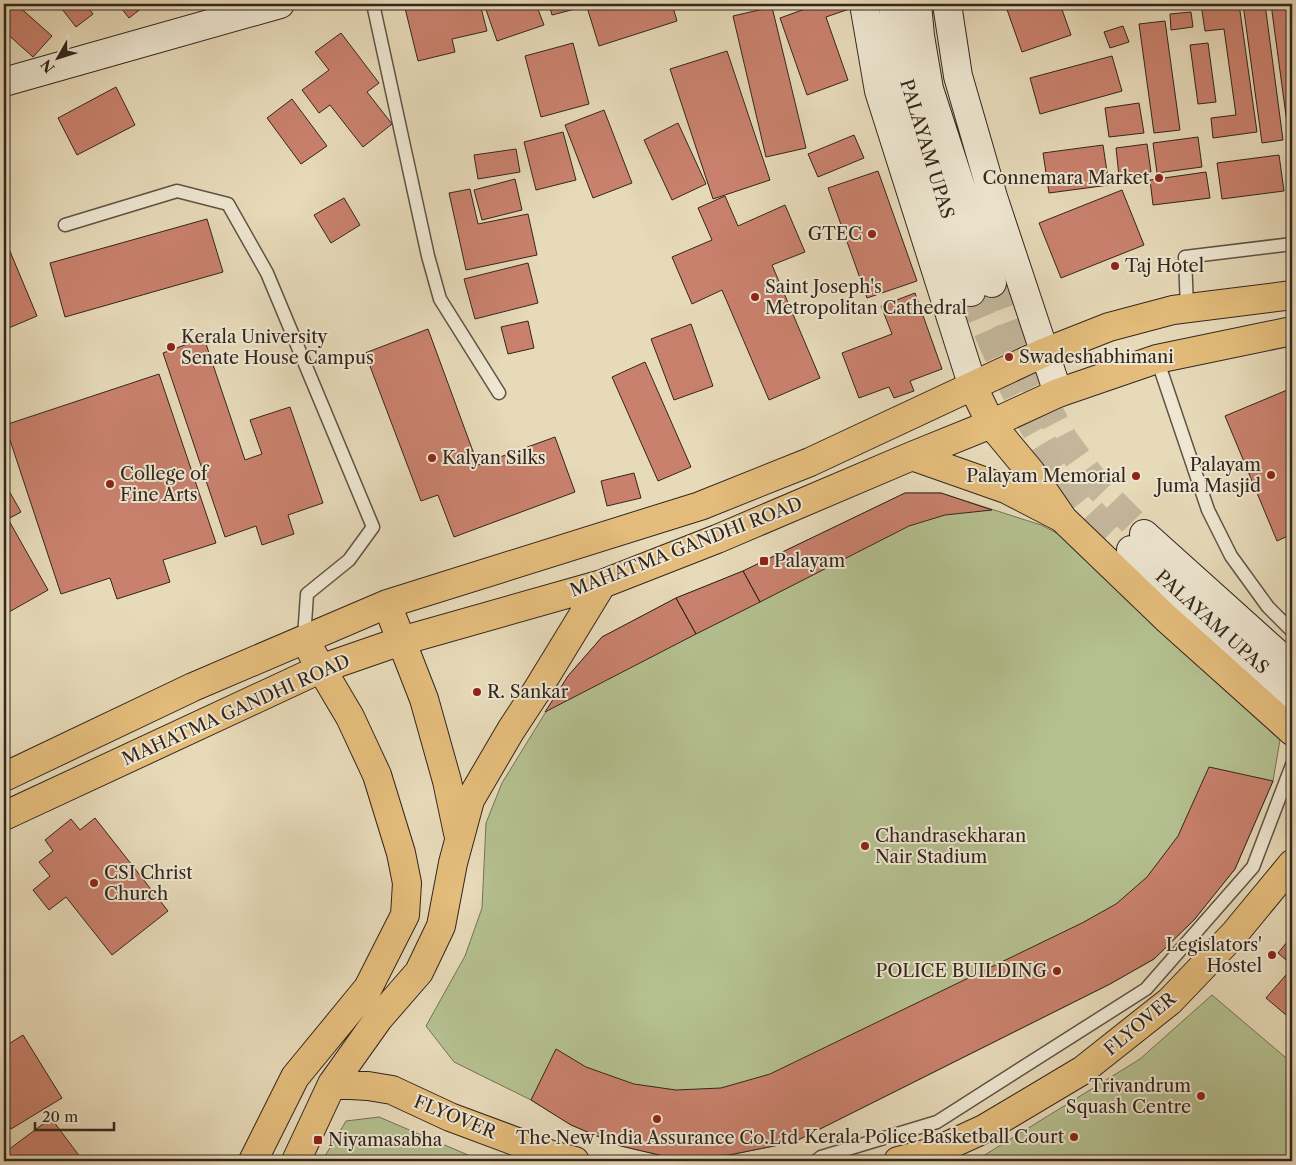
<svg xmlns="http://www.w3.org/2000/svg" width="1296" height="1165" viewBox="0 0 1296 1165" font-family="'Libre Caslon Text',serif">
<rect width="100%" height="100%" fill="#e7dab9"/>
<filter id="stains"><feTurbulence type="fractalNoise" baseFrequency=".004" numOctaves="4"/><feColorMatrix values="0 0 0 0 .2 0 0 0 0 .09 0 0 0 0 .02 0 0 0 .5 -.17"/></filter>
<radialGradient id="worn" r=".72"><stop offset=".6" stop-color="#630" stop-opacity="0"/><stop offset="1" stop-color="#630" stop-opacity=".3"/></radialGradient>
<!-- green -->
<path fill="#b5c090" stroke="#747357" d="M905,493H941L1041,525L1072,541L1157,624L1280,740L1273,781L1235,869L1194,920L1154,959L1110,984L794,1142L729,1155L672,1158L621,1146L571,1125L531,1100L454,1062L426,1026L465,956L482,908L486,823L502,783L568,676L602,637L676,598L743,571Z
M1212,995L1292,1063V1161H975L1140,1059Z
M379,1117L468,1155L482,1161H322L346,1121Z"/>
<!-- building -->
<path fill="#c9816d" stroke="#32261e" d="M8,4H16L52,36L33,57L4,31V8Z
M58,4H85L93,14L76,27Z
M118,4H147L129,18Z
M404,4H480L487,31L452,39L455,52L418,61Z
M484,4H536L544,25L497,41Z
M549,4H578L579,8L552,15Z
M586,4H672L677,21L599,46Z
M819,4H854L855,7L826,17L848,80L807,95L780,18Z
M1005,4H1060L1071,35L1022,52Z
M1201,4H1239L1257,132L1213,138L1211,118L1236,115L1224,29L1205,31Z
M1243,4H1265L1283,140L1262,143Z
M1271,4H1292V122L1287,123Z
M772,7L806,148L766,157L733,16Z
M1191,12L1193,27L1171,30L1170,14Z
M1165,21L1180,130L1154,133L1139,24Z
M1123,26L1129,42L1110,48L1104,32Z
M341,33L379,83L367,92L392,124L363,147L330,105L319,113L302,90L329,70L315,52Z
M573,43L589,104L541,117L525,56Z
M1208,43L1216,102L1198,104L1190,45Z
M727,51L770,180L713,199L670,69Z
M1112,56L1122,91L1040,114L1030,78Z
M116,87L135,125L77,155L58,118Z
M292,99L327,146L301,164L267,118Z
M1139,103L1144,133L1109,137L1105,108Z
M604,110L632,183L593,198L565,125Z
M678,123L706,184L672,200L644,140Z
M563,132L576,180L536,190L524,142Z
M854,135L864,158L818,177L808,154Z
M1198,137L1202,167L1157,173L1153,143Z
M1147,144L1151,172L1119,176L1116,148Z
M1103,145L1109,185L1049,193L1043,153Z
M516,149L520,172L478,179L474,155Z
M1279,155L1284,191L1222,199L1217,163Z
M878,171L917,281L867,298L828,188Z
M1206,172L1210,198L1153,205L1150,180Z
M515,179L522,210L482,220L474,190Z
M470,189L478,224L528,214L537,255L466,270L449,193Z
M1122,190L1144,245L1061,278L1039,223Z
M725,196L738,226L785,205L805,252L772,265L820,378L769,400L722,290L692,304L672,257L712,240L698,208Z
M344,198L360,225L331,243L314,215Z
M207,219L223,272L65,317L50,263Z
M4,237L37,316L4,330Z
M528,263L538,303L475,319L464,279Z
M915,293L942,369L910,381L914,391L894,398L889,387L859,398L842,353L892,334L881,306Z
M528,321L534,348L508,354L501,327Z
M691,324L713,386L674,400L651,339Z
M428,329L478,465L555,437L575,492L454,537L438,495L421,501L365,353Z
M204,338L245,460L262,454L250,420L290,407L323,503L288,515L294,534L262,545L256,526L225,537L163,353Z
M645,362L691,467L658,481L612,377Z
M159,374L216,543L163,560L170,582L117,599L110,578L61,594L5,425Z
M1292,388V534L1277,541L1225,416Z
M634,473L641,498L607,506L601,481Z
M4,482L21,512L8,519L48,590L9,612L4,603Z
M905,493H941L992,510L945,515L909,526L760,602L743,571Z
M743,571L760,602L696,634L676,598Z
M676,598L696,634L545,712L568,676L602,637Z
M1209,767L1273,781L1235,869L1194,920L1154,959L1110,984L794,1142L729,1155L672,1158L621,1146L571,1125L531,1100L556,1049L586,1067L634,1084L676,1090L721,1088L770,1074L1082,923L1116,904L1147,877L1178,836Z
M95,818L168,911L112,955L66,897L49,910L33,890L50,876L39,862L53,851L45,840L71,819L80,830Z
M1292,936V965L1278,953Z
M1292,968V1020L1266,998Z
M23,1035L62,1098L11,1129L4,1117V1047Z
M51,1118L83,1161H10L4,1153Z"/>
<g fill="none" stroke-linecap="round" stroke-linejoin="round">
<!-- secondary-tunnel -->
<path stroke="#c3b69a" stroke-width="28" stroke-dasharray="28 14" stroke-linecap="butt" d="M992,283L1015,346L1063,438L1100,489L1144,534
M971,292C1001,364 1034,440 1082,501C1096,519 1115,534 1131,550"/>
<!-- lane casing -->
<g stroke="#5f5345" stroke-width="15">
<path id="lane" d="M373,4L428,256L440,299L499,393
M65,225L177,191L228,204L267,273L373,527L349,560L307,594L304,638
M1187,308L1185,257L1292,244
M1157,359L1208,510L1231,556L1268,607L1292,631
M816,1161L821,1157L937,1122L1146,989L1253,867L1292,765"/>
</g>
<!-- secondary casing -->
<g stroke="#32261e" stroke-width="30">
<path id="secondary" d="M864,4L879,91L973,387
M893,4L896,33L907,92L971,292
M917,4L920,36L929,89L992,283
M947,4L958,76L993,197L1058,393
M4,82L280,4
M1144,534L1292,667
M1131,550L1292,695"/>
</g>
<!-- primary casing -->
<g stroke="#32261e" stroke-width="30">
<path id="primary" d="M973,387L991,424L1030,471L1063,519L1166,618L1292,731
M912,456L1006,489L1060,517
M387,604L424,699L447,781L458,833
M4,777L193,687L387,604L700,506L810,462L1043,353L1109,327L1173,310L1292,295
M4,816L320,669L401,641L602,584L717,539L912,456L991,424L1058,393L1157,359L1292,331
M332,1084L368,1086L392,1090L450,1117L552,1155L575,1161
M253,1161L295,1077L368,988L405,915L407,883L401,853L377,775L350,717L312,653
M296,1161L332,1084L379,1018L419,972L441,926L453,863L470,800L511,730L536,692L602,584
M898,1161L936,1151L984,1129L1083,1070L1170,1001L1235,933L1292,864"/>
</g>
<!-- lane -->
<use href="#lane" stroke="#efe7d2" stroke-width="12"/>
<!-- secondary -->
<use href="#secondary" stroke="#efe7d2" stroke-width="28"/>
<!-- primary -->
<use href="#primary" stroke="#e4bd7c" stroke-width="28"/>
</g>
<!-- markers -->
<g fill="#8f2418" stroke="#efe7d2" stroke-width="2">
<circle cx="1159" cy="178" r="5"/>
<circle cx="872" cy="234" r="5"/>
<circle cx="1115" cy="266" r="5"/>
<circle cx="755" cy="297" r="5"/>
<circle cx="171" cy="347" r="5"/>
<circle cx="1009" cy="357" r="5"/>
<circle cx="432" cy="458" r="5"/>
<circle cx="1271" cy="475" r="5"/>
<circle cx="1136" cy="476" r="5"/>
<circle cx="110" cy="484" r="5"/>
<rect x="759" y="556" width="10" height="10" rx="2.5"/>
<circle cx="477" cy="692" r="5"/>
<circle cx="865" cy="846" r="5"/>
<circle cx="94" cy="883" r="5"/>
<circle cx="1272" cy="955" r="5"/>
<circle cx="1057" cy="971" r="5"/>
<circle cx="1201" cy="1096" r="5"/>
<circle cx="657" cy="1119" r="5"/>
<circle cx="1074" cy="1137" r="5"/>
<rect x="313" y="1135" width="10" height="10" rx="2.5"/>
</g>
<g text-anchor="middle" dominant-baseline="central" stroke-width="4" stroke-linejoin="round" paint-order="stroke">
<!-- street labels -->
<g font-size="18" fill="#32261e" stroke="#efe7d2">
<text transform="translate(927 149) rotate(73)">PALAYAM UPAS</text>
<text transform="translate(686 547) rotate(-21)">MAHATMA GANDHI ROAD</text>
<text transform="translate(1212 622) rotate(42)">PALAYAM UPAS</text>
<text transform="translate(236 710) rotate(-24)">MAHATMA GANDHI ROAD</text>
<text transform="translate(1140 1024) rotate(-40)">FLYOVER</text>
<text transform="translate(455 1117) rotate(22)">FLYOVER</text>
</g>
<!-- poi labels -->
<g font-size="18" fill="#32261e" stroke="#efe7d2" text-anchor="start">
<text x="1149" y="178" text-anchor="end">Connemara Market</text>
<text x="862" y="234" text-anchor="end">GTEC</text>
<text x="1125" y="266">Taj Hotel</text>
<text x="765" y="287">Saint Joseph's<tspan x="765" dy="21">Metropolitan Cathedral</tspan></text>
<text x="181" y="337">Kerala University<tspan x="181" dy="21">Senate House Campus</tspan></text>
<text x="1019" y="357">Swadeshabhimani</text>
<text x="442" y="458">Kalyan Silks</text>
<text x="1261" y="465" text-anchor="end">Palayam<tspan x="1261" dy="21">Juma Masjid</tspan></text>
<text x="120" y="474">College of<tspan x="120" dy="21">Fine Arts</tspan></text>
<text x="1126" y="476" text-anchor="end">Palayam Memorial</text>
<text x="774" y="561">Palayam</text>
<text x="487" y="692">R. Sankar</text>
<text x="875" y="836">Chandrasekharan<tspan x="875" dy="21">Nair Stadium</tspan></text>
<text x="104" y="873">CSI Christ<tspan x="104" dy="21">Church</tspan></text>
<text x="1262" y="945" text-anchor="end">Legislators'<tspan x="1262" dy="21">Hostel</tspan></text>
<text x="1047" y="971" text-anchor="end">POLICE BUILDING</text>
<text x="1191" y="1086" text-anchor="end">Trivandrum<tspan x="1191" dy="21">Squash Centre</tspan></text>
<text x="1064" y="1137" text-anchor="end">Kerala Police Basketball Court</text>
<text x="657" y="1138" text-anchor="middle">The New India Assurance Co.Ltd</text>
<text x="328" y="1140">Niyamasabha</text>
</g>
</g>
<!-- margin -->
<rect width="1296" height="1165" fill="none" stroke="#e7dab9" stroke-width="20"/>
<rect x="5" y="5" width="1286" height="1155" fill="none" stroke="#32261e" stroke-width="2.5"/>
<rect x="10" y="10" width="1276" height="1145" fill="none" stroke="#32261e"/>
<!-- north arrow -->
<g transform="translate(58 58) rotate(231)" stroke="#efe7d2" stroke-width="4" paint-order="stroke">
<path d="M0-4L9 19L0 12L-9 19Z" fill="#32261e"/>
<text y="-8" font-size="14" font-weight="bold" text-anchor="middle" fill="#32261e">N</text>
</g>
<!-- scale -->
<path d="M35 1122v8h79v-8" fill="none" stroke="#32261e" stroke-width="2.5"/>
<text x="42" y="1122" font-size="15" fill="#32261e" stroke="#efe7d2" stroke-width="4" paint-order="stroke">20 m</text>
<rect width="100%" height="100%" filter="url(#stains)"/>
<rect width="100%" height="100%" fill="url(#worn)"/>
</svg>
